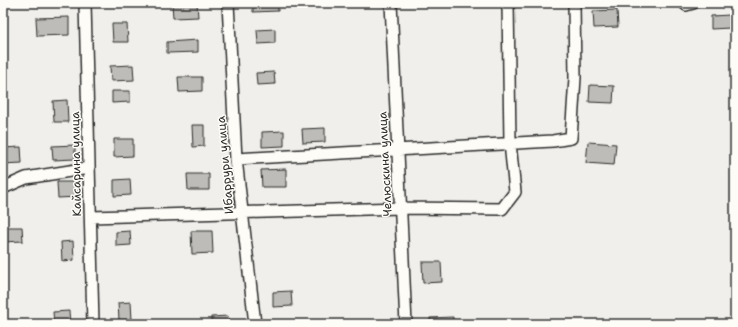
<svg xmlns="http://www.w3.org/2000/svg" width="738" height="327" viewBox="0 0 738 327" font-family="'Shantell Sans',sans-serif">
<rect width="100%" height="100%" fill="#f0efeb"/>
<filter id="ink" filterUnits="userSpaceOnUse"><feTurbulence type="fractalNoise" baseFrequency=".025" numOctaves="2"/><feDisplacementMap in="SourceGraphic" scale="8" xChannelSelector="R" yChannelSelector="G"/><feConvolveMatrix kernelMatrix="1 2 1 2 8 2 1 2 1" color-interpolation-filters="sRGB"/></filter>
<g filter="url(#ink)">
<!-- building -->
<path fill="#bdbcb8" stroke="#2b2b2b" d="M172,3H197L198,17L173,18Z
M253,3H278V11L253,12Z
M617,10L618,27L594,28L593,11Z
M730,15V28L711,29V16Z
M69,17V35L37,36L36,18Z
M112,24H127L128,42H113Z
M275,29V43L258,44L257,30Z
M198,40V52L167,53V42Z
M133,65L134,80L111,81L110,66Z
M274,72L275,84L257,85L256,73Z
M178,77H202V91L179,92Z
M590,85L614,86L613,103L589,102Z
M112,91H130V102L112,103Z
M67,100L68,122H54L53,101Z
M192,125H204V146L193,147Z
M325,128V142L303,143L302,129Z
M284,131V146L262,147V132Z
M114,139H133V156L114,157Z
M588,142L616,144L614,165L586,163Z
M75,145V159L53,160L52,146Z
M21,147L22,163L3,164V148Z
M286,169V187H262L261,170Z
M187,174H209V190H188Z
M130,179L131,195L114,196V180Z
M57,182H77V197L58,198Z
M3,227H22L23,241L3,242Z
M130,231L131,245L116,246V232Z
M191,231H212L213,253L192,254Z
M73,241L74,260L62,261L61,242Z
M422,262H441L442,282L423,283Z
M291,291L292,306L273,307V292Z
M131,302L132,320H119L118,303Z
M69,311L70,324H54L53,312Z
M228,316L229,324H211V317Z
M453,317V324H430V318Z"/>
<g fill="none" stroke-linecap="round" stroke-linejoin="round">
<!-- minor casing -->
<g stroke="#2b2b2b" stroke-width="14">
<path id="minor" d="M85,3L93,324
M228,3L236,159L255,324
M391,3L406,324
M686,5L693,3
M236,159L553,141L571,138L575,78L574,3
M3,188L26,178L89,168
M91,217L400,208L502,209L515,192L510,143L508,3"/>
</g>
<!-- minor -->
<use href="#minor" stroke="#fdfcf7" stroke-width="11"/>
</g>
</g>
<g text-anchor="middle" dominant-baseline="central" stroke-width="3" stroke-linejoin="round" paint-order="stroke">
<!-- street labels -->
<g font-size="12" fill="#2b2b2b" stroke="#fdfcf7">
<text transform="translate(76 164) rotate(-91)">Кайсарина улица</text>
<text transform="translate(385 164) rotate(-93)">Челюскина улица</text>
<text transform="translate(225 165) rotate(-95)">Ибаррури улица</text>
</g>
</g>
<!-- margin -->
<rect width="738" height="327" fill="none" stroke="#fdfcf7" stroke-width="16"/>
<rect x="8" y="8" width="722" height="311" fill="none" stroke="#2b2b2b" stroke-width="1.5" filter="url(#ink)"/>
</svg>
